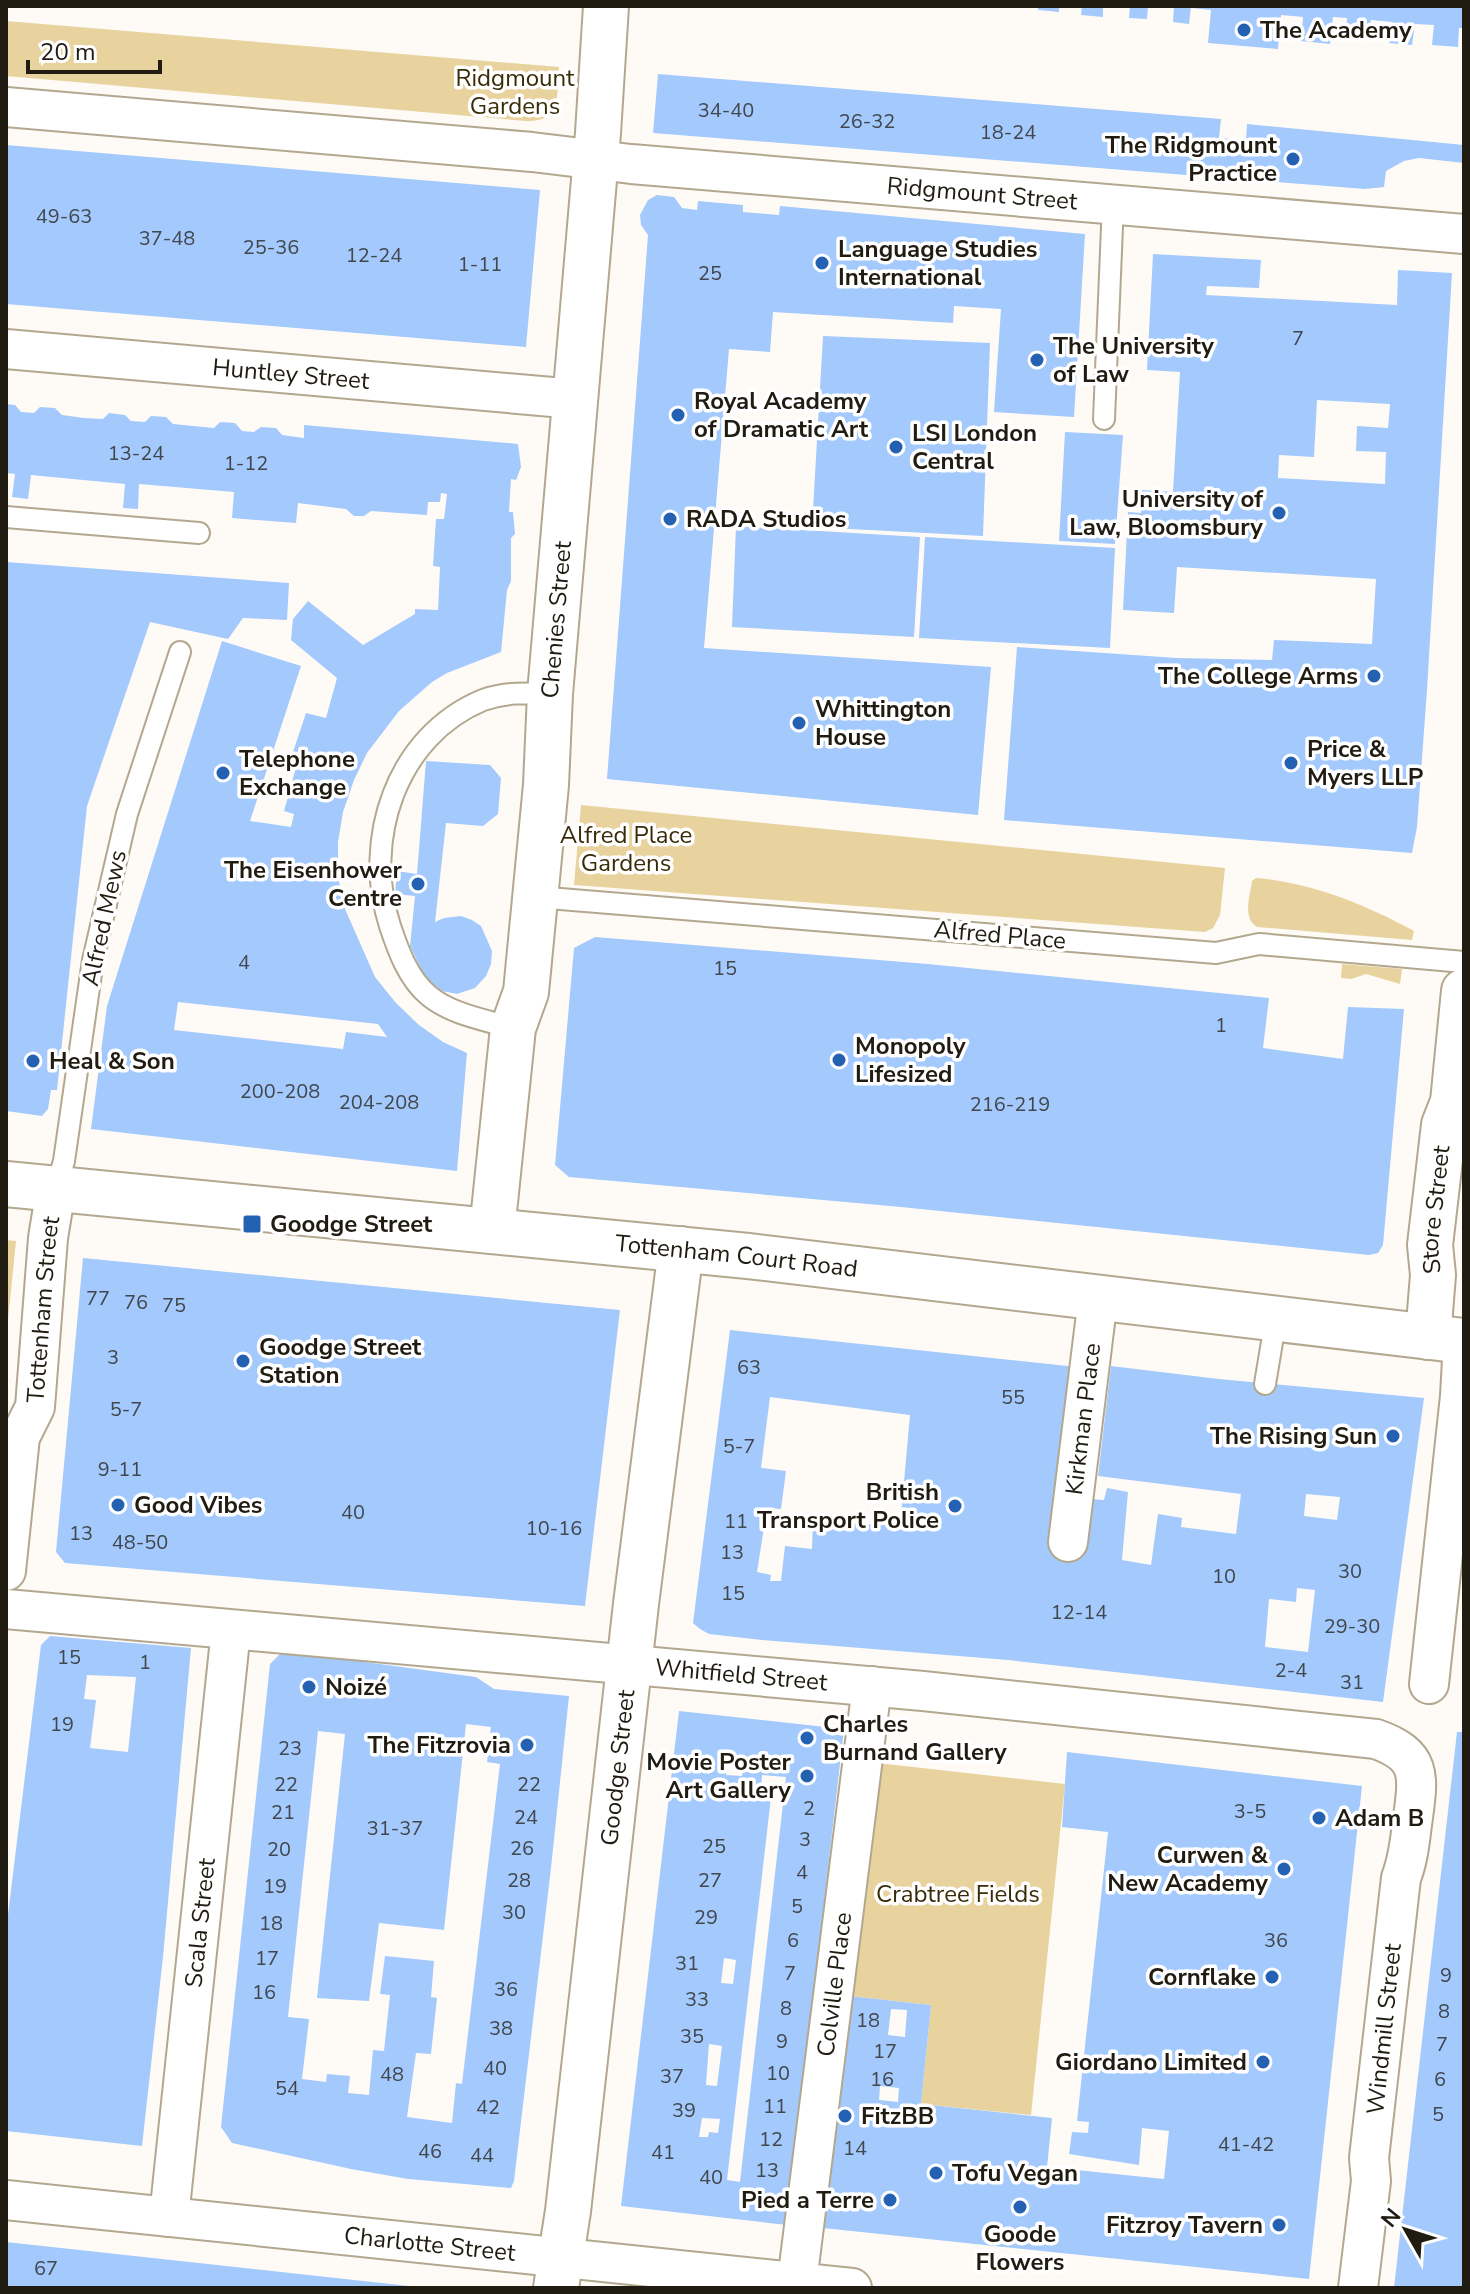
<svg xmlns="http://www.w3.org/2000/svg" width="1470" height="2294" viewBox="0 0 1470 2294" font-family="'Nunito Sans',sans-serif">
<rect width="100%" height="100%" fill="#fefbf6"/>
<!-- green -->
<path fill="#e8d29e" d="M6,21L559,67C556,96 563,122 526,121L6,76Z
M581,805L1225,868L1220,915L1213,928L1205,932L574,885Z
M1256,878C1312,883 1364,904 1414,931L1412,940L1257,927C1242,918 1250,896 1252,881Z
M1342,964L1402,969L1400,984L1366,974L1351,979L1341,978Z
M6,1240L16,1241L6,1340Z
M877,1763L1065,1784L1031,2115L921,2104L931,2005L849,1996Z"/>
<!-- building -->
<path fill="#a3c9fd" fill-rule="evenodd" d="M1038,6H1059V12L1038,10Z
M1082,6H1103V17L1081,15Z
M1130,6H1148L1147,19L1129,18Z
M1174,6H1191L1189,24L1173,22Z
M1192,6H1464V28H1459L1458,47L1432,45L1434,25L1415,24L1412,45L1389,43L1392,22L1371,20L1369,37L1346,35L1347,18L1333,17L1330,44L1301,41L1303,17L1281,15L1278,49L1208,43L1211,10L1192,8Z
M658,74L1221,119L1219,138L1246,140L1247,124L1464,145V163L1419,158L1404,161L1386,171L1384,187L1365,189L653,133Z
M6,145L540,190L526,347L6,304Z
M657,195L674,197L682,208L697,210L698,201L743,205V212L779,215L780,206L1085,234L1074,417L994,412L1001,309L954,306L953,323L773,312L770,352L729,349L704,648L991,667L978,815L607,779L648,235L641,225L640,215L648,200Z
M1153,254L1261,260L1259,288L1207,286L1206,295L1397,305L1398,270L1452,273L1427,690L1417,827L1412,853L1004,820L1017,647L1177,658L1272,660L1274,640L1372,644L1376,579L1177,567L1174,613L1123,610L1128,512L1141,513L1142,490L1173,492L1180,372L1147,370ZM1317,400L1390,404L1388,428L1357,426L1356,451L1386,452L1385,484L1278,478L1279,455L1314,457Z
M823,336L990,343L983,536L812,527Z
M6,404L15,405L21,412L34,413L40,407L55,408L62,415L84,418L103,419L109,413L125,415L131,421L145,422L151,416L166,417L173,424L214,428L220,422L235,423L242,431L254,432L261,427L276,428L282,435L304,438V425L518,444L521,467L516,480L511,479L509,512H513L515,534L511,538V581L507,590L501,652L447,673L432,682L399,711L367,753L354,780L343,812L338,842V877L345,909L375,977L396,1003L419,1025L443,1042L467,1053L457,1171L91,1129L107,1006L222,641L301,666L250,821L291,827L294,814L284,811L298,760L291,758L306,713L326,718L337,678L291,640L293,619L308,601L363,645L415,614V609L438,610L440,567L433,566L436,519H444L447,494L441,493L440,502H428L427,515L371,511L364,516H354L346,509L298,503L296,523L232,518L234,492L139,484L138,509L123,508L125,484L31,475L28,499L12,497L15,474L6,473ZM178,1002L378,1024L387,1037L346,1032L343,1049L174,1030Z
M1065,432L1123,435L1115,544L1059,541Z
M736,526L920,537L914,637L732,627Z
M925,537L1115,548L1110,648L919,638Z
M6,562L289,583L287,620L243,618L228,639L150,622L87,806L57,1090H51L48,1109L42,1116L6,1111Z
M426,761L490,765L501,778L498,814L483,826L446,823L435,922L444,918L461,916L472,920L481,926L492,951L491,964L486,976L475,988L457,994L442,991L426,979L410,946L415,896L395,894L397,871L417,874Z
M595,937L928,964L1269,998L1263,1048L1343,1059L1348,1007L1404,1009L1383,1245L1378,1253L1369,1255L901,1207L569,1177L555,1165L574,948Z
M83,1258L620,1310L585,1606L65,1563L56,1552Z
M730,1330L1077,1367L1068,1460L1059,1458L1053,1549L1091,1499L1104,1500L1107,1488L1128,1492L1122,1560L1151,1565L1158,1514L1182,1518L1181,1527L1236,1534L1241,1494L1098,1476L1111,1366L1219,1379L1424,1398L1383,1702L1008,1660L762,1640L709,1634L700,1629L693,1623ZM770,1397L910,1415L900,1526L831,1522V1517H813L812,1549L785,1546L781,1581H770L771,1575L757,1572L767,1508L781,1509L786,1471L761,1468ZM1306,1494L1340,1497L1337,1520L1304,1516ZM1297,1588L1315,1590L1308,1652L1265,1647L1269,1599L1296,1602Z
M50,1636L191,1648L163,1957L142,2146L6,2131V1931L41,1645ZM87,1675L136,1677L128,1752L90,1748L96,1700L84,1699Z
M283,1651L476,1677L494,1689L569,1696L551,1868L514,2181L511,2188L408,2179L351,2169L232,2143L221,2127L270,1664ZM466,1724L491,1727L487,1762L500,1764L462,2084L456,2083L452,2123L407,2117L416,2053L431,2054L437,1998L431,1997L434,1961L385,1956L380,1994L390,1995L384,2051L373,2050L369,2095L348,2093L350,2076L327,2074L326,2082L302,2079L309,2019L288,2017L318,1731L345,1734L317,1998L369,2001L379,1923L444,1930Z
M679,1711L844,1729L787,2225L621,2206ZM728,1757L744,1759L742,1776L726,1775ZM762,1775L786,1777L740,2182L727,2180L771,1797L761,1796ZM724,1958L736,1960L733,1984L721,1983ZM709,2044L722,2046L717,2086L706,2085ZM702,2118L720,2119L718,2133L709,2132L708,2137H699Z
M1457,1732H1464V2288H1394Z
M1067,1752L1362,1786L1309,2279L823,2228L849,1996L931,2005L921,2104L1052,2118L1047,2167L1164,2179L1169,2131L1142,2128L1139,2165L1069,2154L1072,2132L1088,2133L1089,2122L1077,2121L1108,1832L1062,1827ZM891,2009L907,2010L905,2037L888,2035ZM880,2086L899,2088L898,2102L879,2100Z
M6,2242L409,2286V2288H6Z"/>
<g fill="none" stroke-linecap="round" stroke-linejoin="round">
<!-- lane casing -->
<g stroke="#b3a88f" stroke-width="24">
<path id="lane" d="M1104,419L1113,203
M6,517L199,533
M536,897L1216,953L1259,944L1464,962
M513,1028C485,1020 450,1014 428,995C408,978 398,950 390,926C362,840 396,736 483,700C505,692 527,693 550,694
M56,1189L64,1161L93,960L127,814L180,652
M1265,1384L1276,1318"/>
</g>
<!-- street casing -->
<g stroke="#b3a88f" stroke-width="42">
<g id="street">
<path id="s1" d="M6,107L532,152L631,164L1464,234"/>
<path id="s2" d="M6,349L575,399"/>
<path id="s3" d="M1068,1542L1098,1298"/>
<path id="s4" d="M6,1571L20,1437L35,1407L48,1238L56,1189"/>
<path id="s5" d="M6,1609L923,1691L1376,1739C1421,1755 1419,1774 1413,1817C1410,1838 1409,1858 1401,1878L1369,2158L1371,2181L1358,2288"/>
<path d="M1429,1684L1460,1396L1463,1341"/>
<path id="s6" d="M6,2200L852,2288"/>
<path id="s7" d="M169,2217L231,1630"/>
<path id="s8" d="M797,2282L872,1686"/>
</g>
</g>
<!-- secondary casing -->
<g stroke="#b3a88f" stroke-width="48">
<g id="secondary">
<path id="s9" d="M1428,1337L1433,1275L1430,1245L1444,1125L1453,1102L1464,991"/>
</g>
</g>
<!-- primary casing -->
<g stroke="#b3a88f" stroke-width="48">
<g id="primary">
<path id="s10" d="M6,1184L748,1256L1464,1341"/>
<path id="s11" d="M492,1231L513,1028L526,992L546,785L550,694L598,133L606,6"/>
<path id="s12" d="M556,2288L568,2211L636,1604L681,1249"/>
</g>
</g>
<!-- lane -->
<use href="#lane" stroke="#fff" stroke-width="20"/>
<!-- street -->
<use href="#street" stroke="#fff" stroke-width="38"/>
<!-- secondary -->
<use href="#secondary" stroke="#fff" stroke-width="44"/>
<!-- primary -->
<use href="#primary" stroke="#fff" stroke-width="44"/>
</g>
<!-- markers -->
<g fill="#2461b3" stroke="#fff" stroke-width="3">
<circle cx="1244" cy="30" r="8"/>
<circle cx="1293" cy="159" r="8"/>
<circle cx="822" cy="263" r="8"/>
<circle cx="1037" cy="360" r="8"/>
<circle cx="678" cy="415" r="8"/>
<circle cx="896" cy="447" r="8"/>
<circle cx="1279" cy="513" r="8"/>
<circle cx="670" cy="519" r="8"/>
<circle cx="1374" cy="676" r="8"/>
<circle cx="799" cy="723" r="8"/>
<circle cx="1291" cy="763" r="8"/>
<circle cx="223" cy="773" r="8"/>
<circle cx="418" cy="884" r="8"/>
<circle cx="839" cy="1060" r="8"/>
<circle cx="33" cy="1061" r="8"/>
<rect x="242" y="1214" width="20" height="20" rx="4"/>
<circle cx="243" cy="1361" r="8"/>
<circle cx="1393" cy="1436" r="8"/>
<circle cx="118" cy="1505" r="8"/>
<circle cx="955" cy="1506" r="8"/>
<circle cx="309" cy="1687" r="8"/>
<circle cx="807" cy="1738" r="8"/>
<circle cx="527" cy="1745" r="8"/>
<circle cx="807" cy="1776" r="8"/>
<circle cx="1319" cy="1818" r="8"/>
<circle cx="1284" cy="1869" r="8"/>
<circle cx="1272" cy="1977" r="8"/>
<circle cx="1263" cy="2062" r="8"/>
<circle cx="845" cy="2116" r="8"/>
<circle cx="936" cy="2173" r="8"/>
<circle cx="890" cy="2200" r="8"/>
<circle cx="1020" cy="2207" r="8"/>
<circle cx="1279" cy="2225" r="8"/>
</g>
<g text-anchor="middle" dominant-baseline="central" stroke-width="7" stroke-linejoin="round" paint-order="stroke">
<!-- number labels -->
<g font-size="20" fill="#41474d">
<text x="726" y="110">34-40</text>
<text x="867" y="121">26-32</text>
<text x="1008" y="132">18-24</text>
<text x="64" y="216">49-63</text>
<text x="167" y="238">37-48</text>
<text x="271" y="247">25-36</text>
<text x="374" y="255">12-24</text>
<text x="480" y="264">1-11</text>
<text x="710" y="273">25</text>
<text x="1298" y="338">7</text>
<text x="136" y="453">13-24</text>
<text x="246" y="463">1-12</text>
<text x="244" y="962">4</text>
<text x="725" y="968">15</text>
<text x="1221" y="1025">1</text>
<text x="280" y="1091">200-208</text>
<text x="379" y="1102">204-208</text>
<text x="1010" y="1104">216-219</text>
<text x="98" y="1298">77</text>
<text x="136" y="1302">76</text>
<text x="174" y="1305">75</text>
<text x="113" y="1357">3</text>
<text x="749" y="1367">63</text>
<text x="1013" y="1397">55</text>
<text x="126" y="1409">5-7</text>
<text x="739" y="1446">5-7</text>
<text x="120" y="1469">9-11</text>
<text x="353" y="1512">40</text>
<text x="736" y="1521">11</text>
<text x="554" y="1528">10-16</text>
<text x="81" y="1533">13</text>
<text x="140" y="1542">48-50</text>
<text x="732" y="1552">13</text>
<text x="1350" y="1571">30</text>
<text x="1224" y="1576">10</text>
<text x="733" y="1593">15</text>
<text x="1079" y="1612">12-14</text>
<text x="1352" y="1626">29-30</text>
<text x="69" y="1657">15</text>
<text x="145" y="1662">1</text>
<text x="1291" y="1670">2-4</text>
<text x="1352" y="1682">31</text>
<text x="62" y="1724">19</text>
<text x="290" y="1748">23</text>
<text x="286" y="1784">22</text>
<text x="529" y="1784">22</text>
<text x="809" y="1808">2</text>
<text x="1250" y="1811">3-5</text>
<text x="283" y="1812">21</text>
<text x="526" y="1817">24</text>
<text x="395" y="1828">31-37</text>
<text x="805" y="1839">3</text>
<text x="714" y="1846">25</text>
<text x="522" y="1848">26</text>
<text x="279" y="1849">20</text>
<text x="802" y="1872">4</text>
<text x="519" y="1880">28</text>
<text x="710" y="1880">27</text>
<text x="275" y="1886">19</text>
<text x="797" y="1906">5</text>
<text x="514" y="1912">30</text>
<text x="706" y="1917">29</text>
<text x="271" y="1923">18</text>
<text x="793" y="1940">6</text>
<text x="1276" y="1940">36</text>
<text x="267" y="1958">17</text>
<text x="687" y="1963">31</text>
<text x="790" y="1973">7</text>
<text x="1446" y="1975">9</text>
<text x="506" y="1989">36</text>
<text x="264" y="1992">16</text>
<text x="697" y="1999">33</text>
<text x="786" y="2008">8</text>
<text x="1444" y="2011">8</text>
<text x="868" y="2020">18</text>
<text x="501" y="2028">38</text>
<text x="692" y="2036">35</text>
<text x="782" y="2041">9</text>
<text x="1442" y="2044">7</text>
<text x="885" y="2051">17</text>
<text x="495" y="2068">40</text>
<text x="778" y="2073">10</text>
<text x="392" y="2074">48</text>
<text x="672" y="2076">37</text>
<text x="882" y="2079">16</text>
<text x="1440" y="2079">6</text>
<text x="287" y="2088">54</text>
<text x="775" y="2106">11</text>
<text x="488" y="2107">42</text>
<text x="684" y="2110">39</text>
<text x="1438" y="2114">5</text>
<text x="771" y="2139">12</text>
<text x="1246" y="2144">41-42</text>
<text x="855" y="2148">14</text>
<text x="430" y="2151">46</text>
<text x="663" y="2152">41</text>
<text x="482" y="2155">44</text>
<text x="767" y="2170">13</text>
<text x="711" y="2177">40</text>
<text x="46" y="2268">67</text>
</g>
<!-- poi labels -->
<g font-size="24" font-weight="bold" fill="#201c12" stroke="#fff" text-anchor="start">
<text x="1260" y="30">The Academy</text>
<text x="1277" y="145" text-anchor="end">The Ridgmount<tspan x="1277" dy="28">Practice</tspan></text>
<text x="838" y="249">Language Studies<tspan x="838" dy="28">International</tspan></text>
<text x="1053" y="346">The University<tspan x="1053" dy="28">of Law</tspan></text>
<text x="694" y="401">Royal Academy<tspan x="694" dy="28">of Dramatic Art</tspan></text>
<text x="912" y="433">LSI London<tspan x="912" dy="28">Central</tspan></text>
<text x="1263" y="499" text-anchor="end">University of<tspan x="1263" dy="28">Law, Bloomsbury</tspan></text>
<text x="686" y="519">RADA Studios</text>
<text x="1358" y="676" text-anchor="end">The College Arms</text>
<text x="815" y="709">Whittington<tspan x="815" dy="28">House</tspan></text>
<text x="1307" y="749">Price &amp;<tspan x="1307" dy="28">Myers LLP</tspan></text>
<text x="239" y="759">Telephone<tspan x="239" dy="28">Exchange</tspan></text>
<text x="402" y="870" text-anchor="end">The Eisenhower<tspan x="402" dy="28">Centre</tspan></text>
<text x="855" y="1046">Monopoly<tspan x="855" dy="28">Lifesized</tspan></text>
<text x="49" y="1061">Heal &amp; Son</text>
<text x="270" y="1224">Goodge Street</text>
<text x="259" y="1347">Goodge Street<tspan x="259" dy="28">Station</tspan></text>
<text x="1377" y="1436" text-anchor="end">The Rising Sun</text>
<text x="939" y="1492" text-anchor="end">British<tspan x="939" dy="28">Transport Police</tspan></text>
<text x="134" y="1505">Good Vibes</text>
<text x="325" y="1687">Noizé</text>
<text x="823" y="1724">Charles<tspan x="823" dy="28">Burnand Gallery</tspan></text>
<text x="511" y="1745" text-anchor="end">The Fitzrovia</text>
<text x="791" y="1762" text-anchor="end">Movie Poster<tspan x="791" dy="28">Art Gallery</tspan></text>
<text x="1335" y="1818">Adam B</text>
<text x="1268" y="1855" text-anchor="end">Curwen &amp;<tspan x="1268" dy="28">New Academy</tspan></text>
<text x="1256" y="1977" text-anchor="end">Cornflake</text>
<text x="1247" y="2062" text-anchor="end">Giordano Limited</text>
<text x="861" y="2116">FitzBB</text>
<text x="952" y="2173">Tofu Vegan</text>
<text x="874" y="2200" text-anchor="end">Pied a Terre</text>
<text x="1263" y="2225" text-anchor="end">Fitzroy Tavern</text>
<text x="1020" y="2234" text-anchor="middle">Goode<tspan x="1020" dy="28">Flowers</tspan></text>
</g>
<!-- park labels -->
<g font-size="24" fill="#392b07" stroke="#fff">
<text x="515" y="78">Ridgmount<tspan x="515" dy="28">Gardens</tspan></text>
<text x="626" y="835">Alfred Place<tspan x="626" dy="28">Gardens</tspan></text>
<text x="958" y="1894">Crabtree Fields</text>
</g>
<!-- street labels -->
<g font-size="24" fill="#201c12" stroke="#fff">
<text stroke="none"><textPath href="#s1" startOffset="980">Ridgmount Street</textPath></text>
<text stroke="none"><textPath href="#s2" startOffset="286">Huntley Street</textPath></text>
<text stroke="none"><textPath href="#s11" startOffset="616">Chenies Street</textPath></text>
<text transform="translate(104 918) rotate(-78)">Alfred Mews</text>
<text transform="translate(1000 935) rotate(5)">Alfred Place</text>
<text stroke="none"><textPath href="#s9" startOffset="128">Store Street</textPath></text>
<text stroke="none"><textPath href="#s10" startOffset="734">Tottenham Court Road</textPath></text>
<text stroke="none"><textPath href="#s4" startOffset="266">Tottenham Street</textPath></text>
<text stroke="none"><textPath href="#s3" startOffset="124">Kirkman Place</textPath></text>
<text stroke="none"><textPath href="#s5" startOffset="738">Whitfield Street</textPath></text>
<text stroke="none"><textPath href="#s12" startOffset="524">Goodge Street</textPath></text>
<text stroke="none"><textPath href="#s7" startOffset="296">Scala Street</textPath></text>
<text stroke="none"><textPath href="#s8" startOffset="300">Colville Place</textPath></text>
<text transform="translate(1384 2029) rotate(-84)">Windmill Street</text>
<text stroke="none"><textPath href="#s6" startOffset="426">Charlotte Street</textPath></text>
</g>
</g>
<!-- border -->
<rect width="1470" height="2294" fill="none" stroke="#201c12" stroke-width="16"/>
<!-- north arrow -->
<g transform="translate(1406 2230) rotate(309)" stroke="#ffffff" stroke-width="6" paint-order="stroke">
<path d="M0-6L14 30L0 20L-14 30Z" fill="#201c12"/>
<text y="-12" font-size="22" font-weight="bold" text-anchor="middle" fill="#201c12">N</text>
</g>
<!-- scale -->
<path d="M28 60v12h132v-12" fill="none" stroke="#201c12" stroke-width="4"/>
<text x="40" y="60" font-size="24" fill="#201c12" stroke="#ffffff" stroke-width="6" paint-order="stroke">20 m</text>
</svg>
